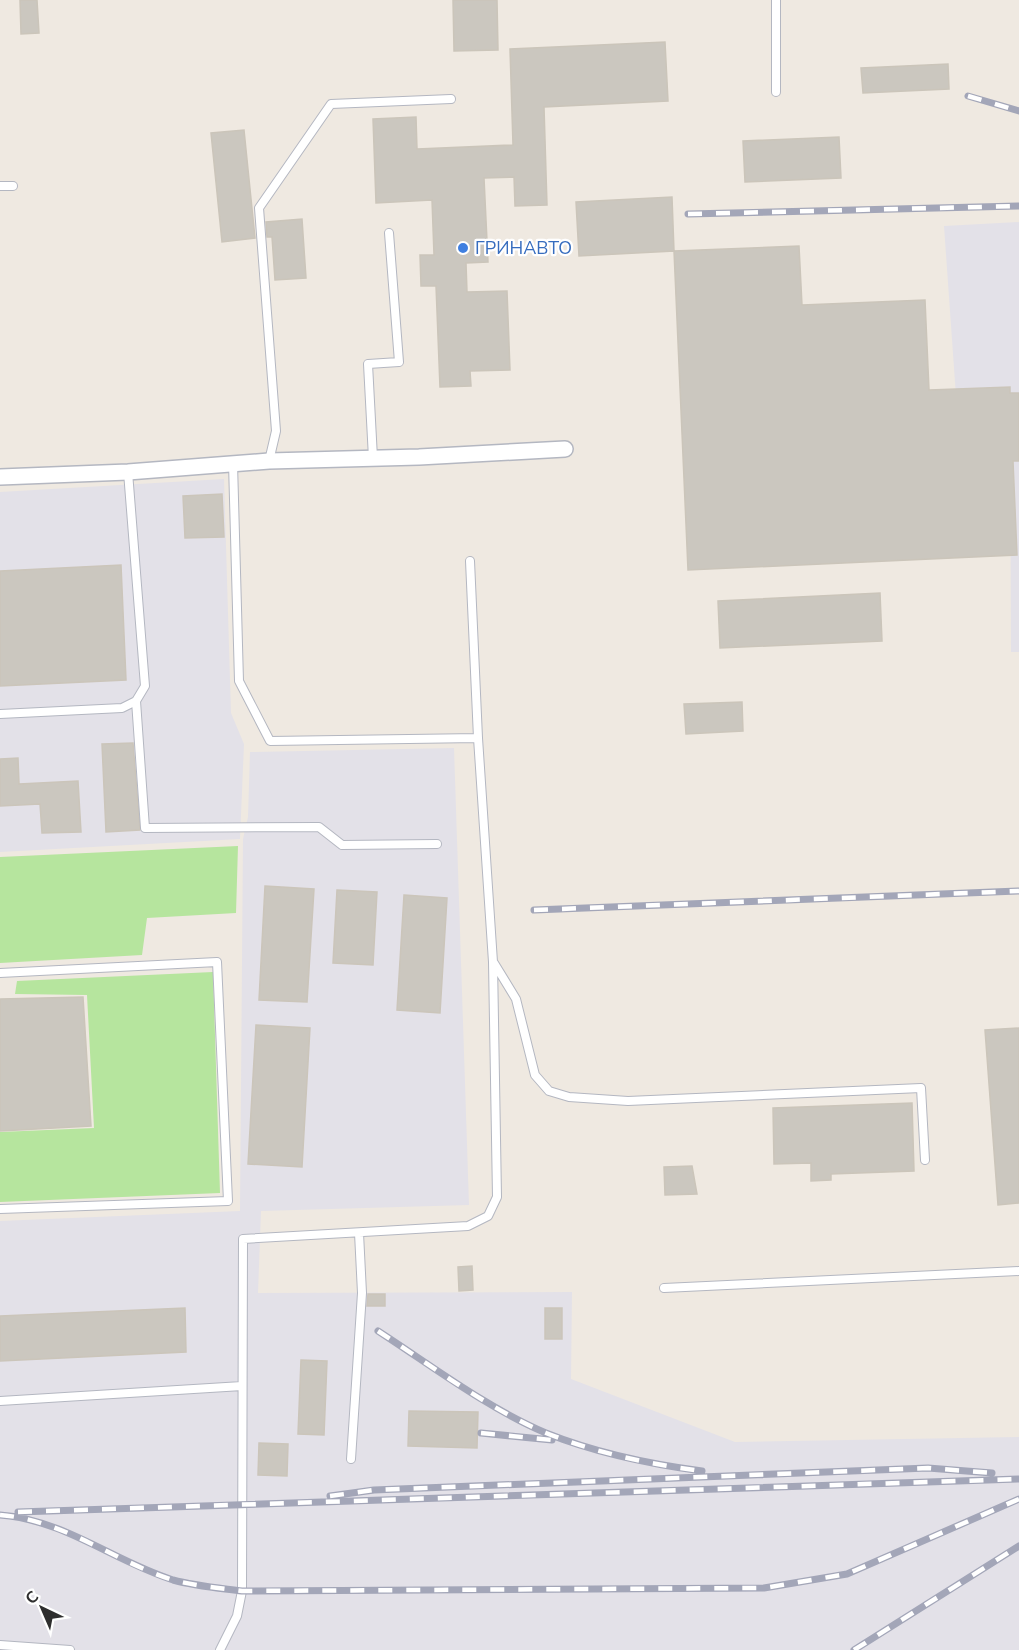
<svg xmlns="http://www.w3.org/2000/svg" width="1019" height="1650" viewBox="0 0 1019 1650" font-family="'Nunito Sans',sans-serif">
<rect width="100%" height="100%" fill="#efe9e1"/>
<!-- industrial -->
<path fill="#e3e1e8" d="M1019,222V652H1011L1010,397L956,396L944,226Z
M224,479L231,713L244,744L240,839L0,852V492Z
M454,748L469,1205L261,1211L258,1293L572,1292L571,1379L735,1442L1019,1437V1650H0V1221L240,1211L243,839L248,817L250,752Z"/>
<!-- green -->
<path fill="#b6e59e" d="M238,846L236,913L147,918L142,955L0,963V857Z
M213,972L220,1193L0,1202V1132L94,1128L87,995L15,994L17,981Z"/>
<!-- building -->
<path fill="#cbc7bf" stroke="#cbc5ba" stroke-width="1.5" d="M20,0H37L39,33L21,34Z
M453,0H497L498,50L454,51Z
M665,42L668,101L544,107L547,205L515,206L514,177L484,178L488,262L466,263L467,292L507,291L510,370L470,371L471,386L440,387L436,286H421L420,255H434L432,200L376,203L373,119L416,117L417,149L513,145L510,49Z
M948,64L949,89L863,93L861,68Z
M244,130L255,238L222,242L211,133Z
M839,137L841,178L745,182L743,141Z
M672,197L674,251L579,256L576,202Z
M302,219L306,278L275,280L272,237H267L266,222Z
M799,246L802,305L925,300L929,390L1010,387V393H1019V461H1013L1017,555L688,570L674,251Z
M222,494L224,537L185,538L183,496Z
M121,565L126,680L0,686V571Z
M880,593L882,641L720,648L718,601Z
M742,702L743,731L686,734L684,704Z
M133,743L140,830L106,832L102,744Z
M18,758L19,784L78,781L81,832L42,833L40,804L0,806V759Z
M265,886L314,889L307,1002L259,1000Z
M337,890L377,892L373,965L333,963Z
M404,895L447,898L440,1013L397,1010Z
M83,997L91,1126L0,1131V999Z
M256,1025L310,1028L302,1167L248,1164Z
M1019,1028V1203L998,1205L985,1030Z
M912,1103L914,1171L831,1174V1180L811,1181V1163L774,1164L773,1108Z
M692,1166L697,1194L665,1195L664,1167Z
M472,1266L473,1290L459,1291L458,1267Z
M368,1294H385V1306H367Z
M185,1308L186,1352L0,1361V1316Z
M545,1308H562V1339H545Z
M301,1360L327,1361L324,1435L298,1434Z
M409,1411L478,1412L477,1448L408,1446Z
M259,1443L288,1444L287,1476L258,1475Z"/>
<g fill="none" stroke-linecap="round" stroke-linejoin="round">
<!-- service casing -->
<g stroke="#b4b7c1" stroke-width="10">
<path id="service" d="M776,0V92
M0,186H13
M373,458L368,364L399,362L389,233
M269,461L276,431L259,208L331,104L451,99
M233,463L239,681L270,741L478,738L470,561
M136,701L145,828L319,827L342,845L437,844
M0,714L122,708L136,701L145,686L128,472
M494,963L516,999L535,1075L549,1091L569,1097L628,1101L921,1088L925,1160
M0,973L217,962L228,1201L0,1209
M664,1288L1019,1271
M0,1401L242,1386
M351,1459L362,1293L359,1233
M0,1645L70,1650
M220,1650L237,1616L242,1591L243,1239L468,1226L488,1216L497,1197L493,962L478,738"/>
</g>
<!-- minor casing -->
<g stroke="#b4b7c1" stroke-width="18">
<path id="minor" d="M0,477L128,472L269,461L419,457L565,449"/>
</g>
<!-- service -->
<use href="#service" stroke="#fff" stroke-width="8"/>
<!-- minor -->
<use href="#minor" stroke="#fff" stroke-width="15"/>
<!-- rail casing -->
<g stroke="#a3a6b8" stroke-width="7">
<path id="rail" d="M968,96L1019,111
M688,214L1019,206
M534,910L1019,891
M378,1331C432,1366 487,1408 546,1433C596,1453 649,1464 702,1471
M481,1433L552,1440
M330,1496L374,1490L928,1468L992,1473
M18,1512L1019,1479
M0,1515C65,1520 113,1561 173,1580C195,1586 219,1588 242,1591L764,1588L847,1574L1019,1499
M854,1650L1019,1546"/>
</g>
<!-- rail -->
<use href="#rail" stroke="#fff" stroke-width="4.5" stroke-dasharray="14" stroke-linecap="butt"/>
</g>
<!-- markers -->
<circle fill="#3f7fe0" stroke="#fff" stroke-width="2" cx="463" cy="248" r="6"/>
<g text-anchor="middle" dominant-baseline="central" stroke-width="4.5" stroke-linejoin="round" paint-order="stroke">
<!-- shop labels -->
<g font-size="18" fill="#366cbe" stroke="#fff" text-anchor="start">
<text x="475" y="248">ГРИНАВТО</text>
</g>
</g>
<!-- north arrow -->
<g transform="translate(42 1608) rotate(316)" stroke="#ffffff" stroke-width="4.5" paint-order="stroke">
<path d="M0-4.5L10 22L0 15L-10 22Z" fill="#2e2e2e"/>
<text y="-9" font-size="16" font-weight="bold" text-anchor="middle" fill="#2e2e2e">С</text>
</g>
</svg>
